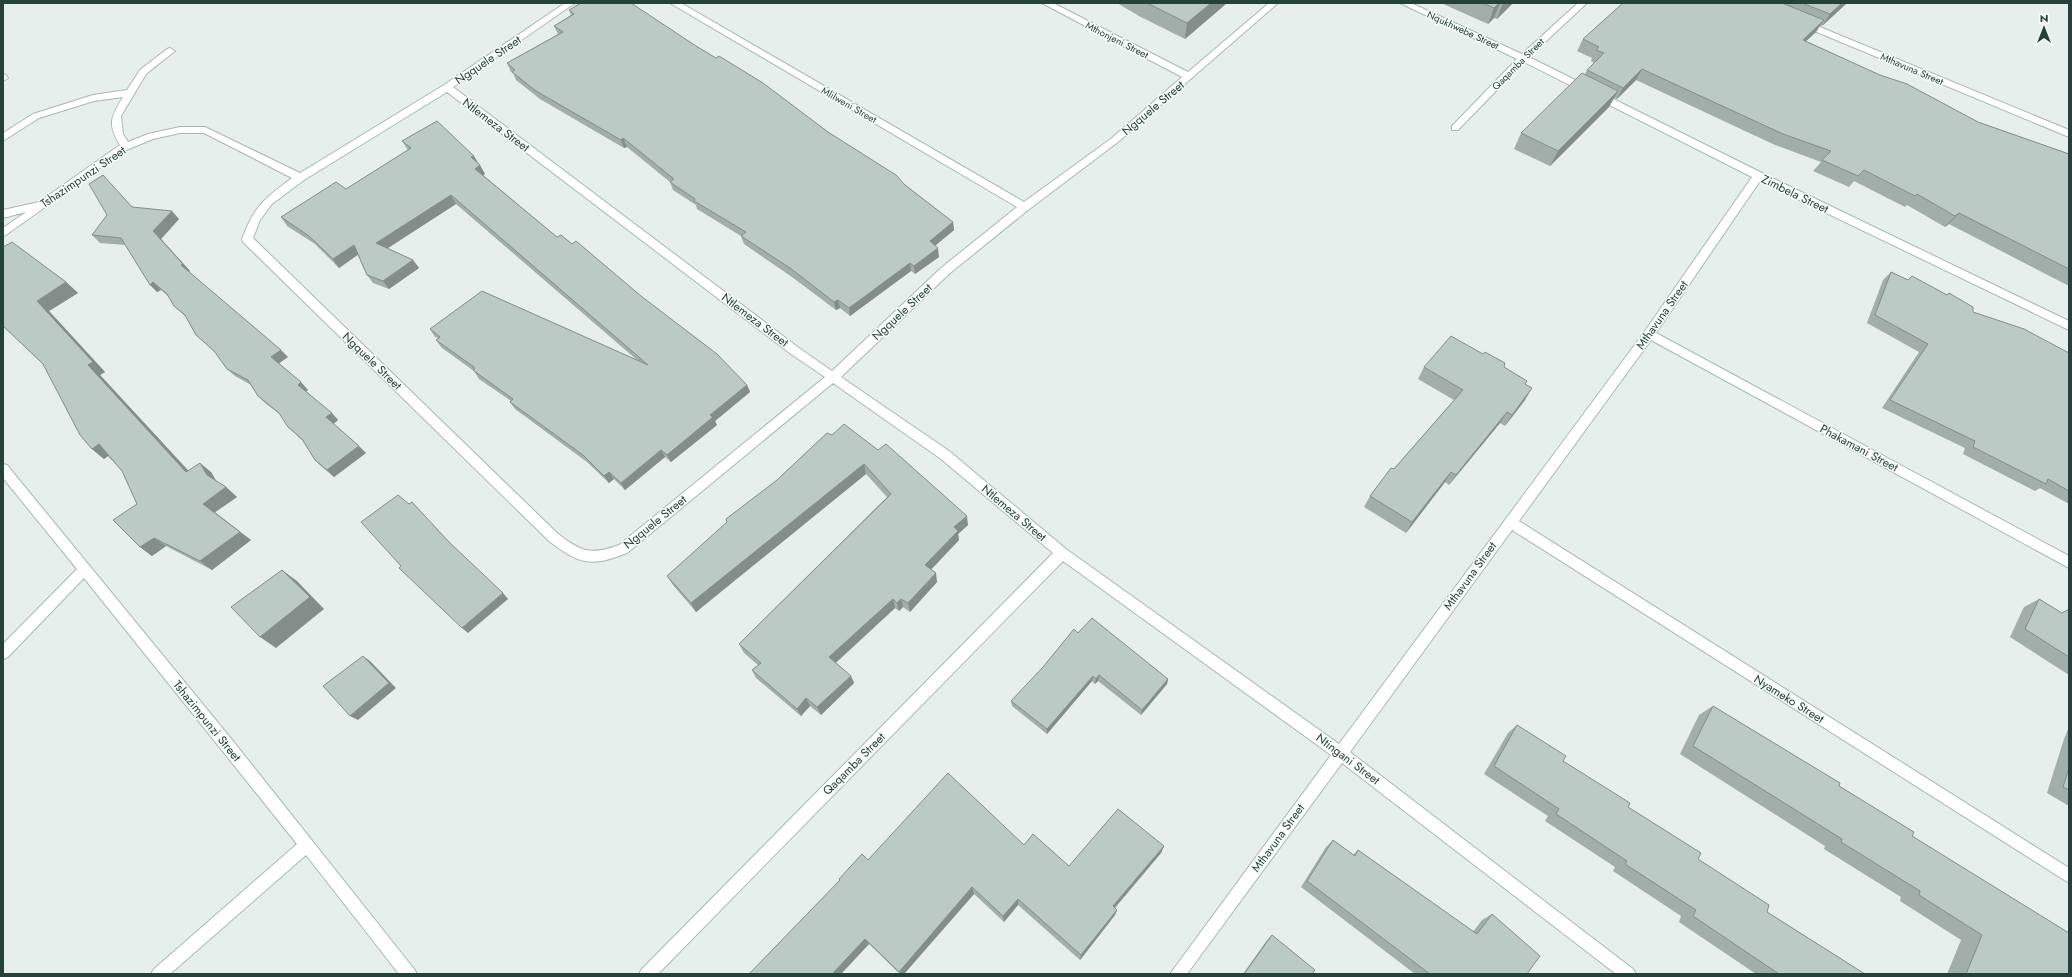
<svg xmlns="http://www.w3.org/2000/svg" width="2072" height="977" viewBox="0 0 2072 977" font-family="Jost,sans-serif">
<rect width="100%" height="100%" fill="#e6efeb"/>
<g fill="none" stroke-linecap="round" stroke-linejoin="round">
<!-- street casing -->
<g stroke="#a8b8b2" stroke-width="2">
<path id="street" d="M565,3H575L453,87L799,348L832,371L941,268L1017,207L670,3H681L1024,202L1112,138L1182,77L1042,3H1053L1188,72L1269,3H1278L1118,142L1028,210L949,274L841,377L949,451L1066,549L1339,744L1645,331L1752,177L1524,62L1458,130H1452V126L1517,59L1400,3H1411L1522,54L1578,3H1587L1529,57L1762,173L2069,321V330L1760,181L1656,333L2069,556V568L1651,340L1519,521L2069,868V883L1512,530L1350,752L1633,969L1636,974H1616L1342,763L1187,974H1170L1331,755L1063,561L658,974H639L642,969L1053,553L941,459L833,383L627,553C591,567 580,565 549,541L243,242L242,239C255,205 264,199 292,178L204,133H180L153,139L124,151L3,237V228L26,212L3,218V210L39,202L120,145C107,124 111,117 123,97L94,101L39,118L3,141V133L33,114L93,95L127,90L140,70L167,49L170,48L175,51L146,74L121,116L123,134L128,142L148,134L180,127H205L300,173L444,85ZM447,92L791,354L825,377L619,545C590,556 580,551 557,533L253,238L260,220L272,204L304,180Z
M1803,20L2069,130V137L1800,25V21Z
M3,74L6,75L8,78L3,81Z
M3,464L7,465L233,741L414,969L417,974H399L306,855L170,974H151L154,969L297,844L84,578L8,657L3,659V644L77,569L3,478Z"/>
</g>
<!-- street -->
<use href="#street" fill="#fff" fill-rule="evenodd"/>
</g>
<!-- wall -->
<path fill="#a1aea9" d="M1117,3H1227L1185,39L1139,16Z
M1441,3H1513L1497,19L1494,18L1488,24Z
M1623,3H1847L1822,26L1820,25L1816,32L1806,41L1978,122L2069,154V286L1949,224L1945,227L1907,205L1905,207L1854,181L1849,187L1813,171L1821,162L1775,145L1636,80L1617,99L1614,98L1609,107L1550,166L1514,149L1521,133L1585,74L1587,70L1594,63L1591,61L1592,58L1577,51L1583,39Z
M569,10L696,46L828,132L905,185L953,222L954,230L935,246L939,257L915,274L911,271L850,316L840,308L836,310L792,277L744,244L741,236L697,209L696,205L673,190L670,182L627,147L624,148L540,99L516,80L513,73L511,72L507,63L558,34L554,26L571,15Z
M402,141L474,156L485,174L483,175L557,237L747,385L750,392L715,421L717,425L671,462L665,457L625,490L614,479L609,483L587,462L515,409L510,402L511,401L479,379L474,371L442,348L436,340L438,338L435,337L430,329L637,360L456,204L387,248L413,260L419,268L389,289L373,283L367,275L358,255L339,268L315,244L287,226L281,217L346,189L408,150Z
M132,207L179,219L161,239L190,271L189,272L288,357L279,363L308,390L306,391L338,420L334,424L366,453L334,477L322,467L315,460L303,441L288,427L281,415L265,403L258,396L251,385L235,376L227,369L216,353L196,335L186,317L174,306L168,296L161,290L157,292L126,245L100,243L92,235Z
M1891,272L1908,280L1947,295L1949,293L1973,312L2069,353V504L2040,488L2035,491L1963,454L1965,448L1882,408L1919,352L1867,323L1883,280Z
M66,282L78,293L49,311L105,372L100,375L188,471L211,472L216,481L226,487L237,497L215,512L251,540L212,570L166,546L152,556L140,547L137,504L122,471L108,456L104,459L92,449L43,364L3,326Z
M1424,367H1504L1527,381L1525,384V400L1505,426L1500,423L1449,485L1445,482L1406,533L1364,507L1370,496L1454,400L1418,379Z
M827,433L968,525L958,534L959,540L931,569L937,582L910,612L903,607L899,611L895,608L836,663L851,676L854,683L821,715L810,706L801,716L756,678L752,670L758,665L744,653L739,644L887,497L866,474L696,612L673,585L667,576L777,480Z
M2039,599L2062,613L2069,611V675L2010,637L2024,607Z
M1078,633L1168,679L1167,684L1141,715L1098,681L1095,684L1092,681L1047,734L1012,706L1011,701Z
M1713,706L1839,786L1912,836L2069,974H1947L1961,940L1900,901L1901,897L1824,849L1825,846L1680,754L1699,715Z
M1517,725L1563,761L1628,807L1767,912L1865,974H1756L1679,922L1681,916L1613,871L1615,867L1545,821L1548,816L1484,774L1508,733Z
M2069,727V806L2047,793L2064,739Z
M1333,840L1353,855L1358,850L1473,932L1482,920L1492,914L1527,974H1415L1301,887L1326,847Z
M1024,845L1069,866L1164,846L1161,853L1115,908L1117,910L1115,915L1080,960L1018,905L1004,922L974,894L904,974H900L869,944L841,974L868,860Z
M1272,935L1312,974H1243L1267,940Z"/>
<!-- shaded-wall -->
<path fill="#838d89" d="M1211,3H1227L1185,39L1187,23Z
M1499,3H1500L1494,18L1488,24L1494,8Z
M1503,3H1513L1497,19Z
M1842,3H1847L1822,26L1830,14Z
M1824,20L1816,32L1795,51L1803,40Z
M1642,69L1636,80L1617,99L1623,88Z
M1618,91L1609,107L1550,166L1558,151Z
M623,138L627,147L624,148L621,140Z
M474,156L479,165L471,157Z
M480,165L485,174L480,177L475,169Z
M451,195L456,204L382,252L376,243Z
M172,211L179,219L161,239L190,271L188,273L181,265L153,231Z
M1959,213L1949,224L1945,227L1955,216Z
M953,222L954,230L931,249L930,241Z
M354,245L360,253L339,268L333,259Z
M938,248L939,257L915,274L914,266Z
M413,260L419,268L389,289L383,281Z
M910,263L911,271L850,316L849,308Z
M66,282L78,293L49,311L105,372L100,375L198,481L186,472L88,365L37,301Z
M153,282L161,290L157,292L150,285Z
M838,300L840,308L836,310L834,302Z
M281,350L288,357L278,364L271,357Z
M301,382L308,390L305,392L298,385Z
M747,385L750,392L715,421L717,425L671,462L667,455L710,415Z
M1532,388L1525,400L1505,426L1512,415Z
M1507,412L1500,423L1449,485L1456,475Z
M332,413L338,420L333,424L326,417Z
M99,444L111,454L104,459L92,449Z
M359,446L366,453L334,477L327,470Z
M661,450L665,457L625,490L621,483Z
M200,463L211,472L218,484L207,475Z
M864,464L866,474L696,612L691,603Z
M609,472L614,479L609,483L604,476Z
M1451,472L1445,482L1406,533L1412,522Z
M226,487L237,497L214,513L203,504Z
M967,516L968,525L958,534L959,540L927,574L925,565L954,527Z
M240,532L251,540L212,570L200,561Z
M154,538L166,546L152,556L140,547Z
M282,570L297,581L324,609L276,648L260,637Z
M936,573L937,582L910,612L908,603Z
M503,593L508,599L468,633L462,628Z
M893,599L895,608L833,665L829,657Z
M901,599L903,607L899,611L897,603Z
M363,656L370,661L396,688L358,720L350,716Z
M1099,675L1098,681L1095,684L1096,679Z
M851,676L854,683L821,715L817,707Z
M1093,676L1092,681L1047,734V729Z
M1168,679L1167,684L1141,715L1142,710Z
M806,698L810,706L801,716L797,709Z
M1164,846L1161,853L1111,912L1113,906Z
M972,887L974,894L904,974H901L899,972Z
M1018,899V905L1004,922L1003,916Z
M1117,910L1115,915L1080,960L1081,955Z
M865,939L869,944L841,974H832Z"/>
<!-- building -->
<path fill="#bbcac4" stroke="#838d89" d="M581,3H631L696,46L716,58L719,56L763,83L828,132L896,175L905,185L953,222L930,241L938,248L914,266L910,263L849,308L838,300L834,302L790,268L741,236L746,232L694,201L695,199L670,182L674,179L623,138L621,140L536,91L512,72L515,70L507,63L563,32L554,26L574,14L569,10Z
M1147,3H1211L1187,23Z
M1483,3H1499L1494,8Z
M1623,3H1782L1824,20L1803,40L1880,75L1907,84L1978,122L2069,154V269L1959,213L1955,216L1917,194L1915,196L1864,170L1858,176L1822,160L1831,151L1783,134L1642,69L1623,88L1587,70L1604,53L1596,50L1599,47L1583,39Z
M1802,3H1842L1830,14Z
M1582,73L1618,91L1558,151L1521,133Z
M437,121L474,156L471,157L480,165L475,169L557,237L561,235L572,244L576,241L641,296L717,354L747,385L710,415L713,417L667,455L661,450L621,483L609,472L604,476L583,455L510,402L513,399L474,371V367L436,340L440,337L430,329L482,291L648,365L451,195L376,243L413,260L383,281L367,275L354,245L333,259L309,236L281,217L336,182L346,189L411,148L402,141Z
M103,175L132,207L172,211L153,231L183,264L181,265L281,350L271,357L301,382L298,385L332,413L326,417L359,446L327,470L315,460L302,439L288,427L279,413L258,396L248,380L227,369L214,351L196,335L185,315L174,306L167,294L153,282L150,285L121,238L92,235L107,215L89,184Z
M12,242L66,282L37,301L93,362L88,365L186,472L200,463L207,475L226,487L203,504L240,532L200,561L154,538L140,547L113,520L137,504L122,471L99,444L92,449L80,435L43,364L3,326V247Z
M1891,272L1908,280L1912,276L1947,295L1949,293L1973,307V312L2024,329L2069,353V491L2048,479L2046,484L1973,447L1975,441L1890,400L1928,344L1875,315Z
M1451,336L1483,354L1485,352L1505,363L1504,367L1527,381L1525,384L1532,388L1512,415L1507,412L1456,475L1451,472L1412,522L1370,496L1391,468L1394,469L1463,390L1424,367Z
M844,424L878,450L886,444L967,516L954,527L958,531L925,565L936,573L908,603L901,599L897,603L893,599L829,657L851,676L817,707L806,698L797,709L752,670L761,663L739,644L891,494L864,464L691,603L667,576L727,522L726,519L777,480L827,433L832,435Z
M398,495L409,504L412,502L449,542L503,593L462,628L399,568L401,566L361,522Z
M282,570L310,597L260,637L231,607Z
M2039,599L2062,613L2067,610L2069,611V657L2025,629Z
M1092,618L1168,679L1142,710L1099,675L1096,679L1093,676L1047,729L1011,701L1043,667L1074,629L1078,633Z
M363,656L389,683L350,716L323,686Z
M1713,706L1840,783L1839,786L1914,832L1912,836L2069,933V974H1966L1982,935L1919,895L1920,891L1841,842L1842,839L1693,746Z
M1517,725L1566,756L1563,761L1630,803L1628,807L1701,853L1698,859L1769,905L1767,912L1865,974H1779L1693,916L1696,910L1625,864L1627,861L1556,814L1559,809L1494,766Z
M2069,768V790L2063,787Z
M948,773L1024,845L1033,834L1069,866L1118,809L1164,846L1113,906L1117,910L1081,955L1018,899L1003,916L972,887L899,972L865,939L832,974H749L840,880L839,879L862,854L868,860Z
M1333,840L1355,856L1358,850L1477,934L1492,914L1540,956L1527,974H1430L1307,881Z
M1272,935L1315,970L1312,974H1244Z"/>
<g text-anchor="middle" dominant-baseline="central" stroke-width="3" stroke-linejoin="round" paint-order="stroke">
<!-- far-street labels -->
<g font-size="10" fill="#24423a" stroke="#f7fbf9">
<text transform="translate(1463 30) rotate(25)">Nqukhwebe Street</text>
<text transform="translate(1117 40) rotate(27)">Mthonjeni Street</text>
<text transform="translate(1518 64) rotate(-45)">Qaqamba Street</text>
<text transform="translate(1912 69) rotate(23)">Mthavuna Street</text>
<text transform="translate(849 105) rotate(30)">Mlilweni Street</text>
</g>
<!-- street labels -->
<g font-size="12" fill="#24423a" stroke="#f7fbf9">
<text transform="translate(488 60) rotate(-34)">Ngquele Street</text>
<text transform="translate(1153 108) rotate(-40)">Ngquele Street</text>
<text transform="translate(496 125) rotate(37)">Ntlemeza Street</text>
<text transform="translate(83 177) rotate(-34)">Tshazimpunzi Street</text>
<text transform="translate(1795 194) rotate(26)">Zimbela Street</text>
<text transform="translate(902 312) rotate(-43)">Ngquele Street</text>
<text transform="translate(1662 315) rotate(-55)">Mthavuna Street</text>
<text transform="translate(755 320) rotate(37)">Ntlemeza Street</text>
<text transform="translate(372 361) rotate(44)">Ngquele Street</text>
<text transform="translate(1859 448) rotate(28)">Phakamani Street</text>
<text transform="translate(1014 513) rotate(40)">Ntlemeza Street</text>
<text transform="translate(655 522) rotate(-39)">Ngquele Street</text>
<text transform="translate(1470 576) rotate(-54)">Mthavuna Street</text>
<text transform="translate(1789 699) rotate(32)">Nyameko Street</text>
<text transform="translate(207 721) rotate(51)">Tshazimpunzi Street</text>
<text transform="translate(1348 759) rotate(37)">Ntingani Street</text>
<text transform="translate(854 764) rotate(-45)">Qaqamba Street</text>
<text transform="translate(1278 838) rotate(-54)">Mthavuna Street</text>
</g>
</g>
<!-- border -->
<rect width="2072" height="977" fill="none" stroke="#24423a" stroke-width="8"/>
<!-- north arrow -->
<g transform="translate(2044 28)" stroke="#f7fbf9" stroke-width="3" paint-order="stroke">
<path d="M0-3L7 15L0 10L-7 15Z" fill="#24423a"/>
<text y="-6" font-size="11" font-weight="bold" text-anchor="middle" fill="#24423a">N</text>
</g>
</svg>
